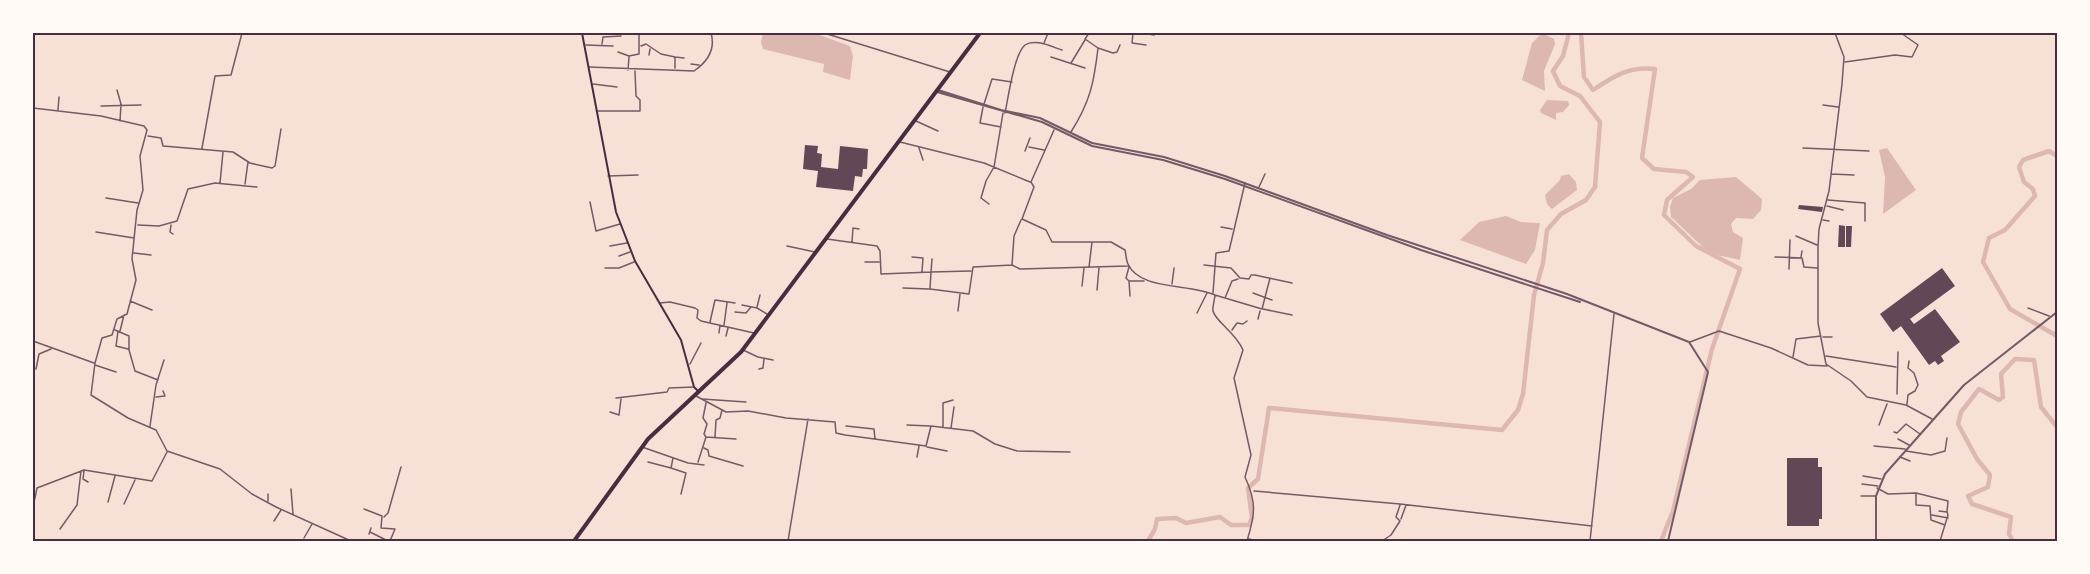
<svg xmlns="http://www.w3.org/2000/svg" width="2090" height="574" viewBox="0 0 2090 574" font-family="'Public Sans',sans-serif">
<rect width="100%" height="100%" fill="#f7e1d7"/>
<!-- water -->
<path fill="#dcb8b0" d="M763,33H814L850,46L853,56L850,80L823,72L824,64L763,49L761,42Z
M1542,33L1554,39L1555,44L1544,71L1545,91L1522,80L1532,43Z
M1547,100L1568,101L1569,105L1563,112L1556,113V120L1541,113L1540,110Z
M1887,148L1916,190L1883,214L1885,177L1879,150Z
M1569,174L1576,182L1577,190L1552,209L1547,204L1545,195L1560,180L1561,176Z
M1736,177L1762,199L1761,210L1753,219L1736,218L1731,224L1733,232L1743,238L1740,260L1717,255L1705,249L1671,217L1670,207L1673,198L1691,189L1700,180Z
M1506,216L1521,222L1540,223L1535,250L1526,264L1460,240L1479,222Z"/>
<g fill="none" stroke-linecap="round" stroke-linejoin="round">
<!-- river -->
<path stroke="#dcb8b0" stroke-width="4.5" d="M1581,33L1584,77L1593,90C1614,76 1629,66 1655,69L1642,158L1654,169L1686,172L1693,177L1667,200L1664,215L1696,246L1740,269L1712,349L1673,511L1661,541
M2057,156L2049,151L2023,160L2019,167L2024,182L2033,189L2035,196L2005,230L1989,238L1983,262L2010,309L2057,336
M1148,541L1155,529L1157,519L1176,518L1186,523L1220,517L1231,525H1249L1252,518L1248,488L1258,479L1269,408L1502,430L1518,410L1523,394L1534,295L1543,263L1547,230L1561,214L1586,200L1595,187L1600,122L1580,96L1560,86L1553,71L1563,56L1569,33
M2013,541L2009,534L2011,517L1972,504L1968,496L1988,487L1990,475L1977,459L1958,424L1961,412L1979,389L1999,400L2003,397L2001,374L2015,359L2034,360L2041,407L2057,427"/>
</g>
<!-- building -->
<path fill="#644757" d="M805,145L818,146L817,153L822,154L821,167L838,169L840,146L868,149L867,169H863L862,177L855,176L853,191L816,187L818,171L803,169Z
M1799,205L1823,207L1822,212L1798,209Z
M1839,225L1845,226V247H1838Z
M1846,226H1852L1851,247H1846Z
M1942,268L1955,286L1910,319L1914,324L1935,309L1960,342L1941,356L1944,361L1938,365L1935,361L1929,365L1901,326L1893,332L1880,314Z
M1787,458H1818V467H1822V519H1819V526H1787Z"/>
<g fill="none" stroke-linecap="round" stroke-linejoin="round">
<!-- minor -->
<path stroke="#755966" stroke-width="1.5" d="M519,33H573
M824,33L950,72
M1133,33L1132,43L1146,45
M1143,33L1154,35
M1835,33L1844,57L1842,84L1829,191L1819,229L1818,247V323L1826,364L1851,381L1867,397L1906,405L1932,419
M1044,43L1048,33
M602,44L603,37L621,36
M586,45L613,46
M641,46L646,44L661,54L675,57
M1098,48L1113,53L1117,52L1120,45
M618,52L629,56L639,54V33
M649,55L650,49
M1051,57L1085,68
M1845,62L1895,55L1912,57L1918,45L1901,33
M1071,63L1085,40
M691,64L699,65
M589,67L694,71C707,62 716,50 711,33
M675,68V57L684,58
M628,70L629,57
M593,84L617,87
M117,90L121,104L120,121
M984,104L992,79L1012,82
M1823,105L1838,107
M101,106L141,105
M983,107L980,123L1001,127
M33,108L101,116L144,126L147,130L140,156L143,190L137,210L132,259L136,280L127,314L117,319L112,335L102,338L95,363L91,395L128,418L156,430L167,451L220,469L252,494L276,507L351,541
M58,110L59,97
M598,111H640V100L636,96L635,71
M1005,113C1008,99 1014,54 1025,45C1035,38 1052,47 1062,50
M916,121L938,131
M1054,130L1031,182L1034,187L1022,219L1046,230L1052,242H1111L1125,250C1126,254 1126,260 1128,264C1140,291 1190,283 1215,295
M1071,132C1090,102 1094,83 1098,48L1085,39L1089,33
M148,136L161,138L163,146L233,152L250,163L272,168L275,166L281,129
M900,142L984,163L1030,182
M1029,147L1044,150
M202,148L215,76L231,75L242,33
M919,148L923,160
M1803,148L1869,151
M1025,151L1030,138
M1831,174L1854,175
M608,176L638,175
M220,183L223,152
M245,184L248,162
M1259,187L1265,174
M106,198L138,203
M1828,200L1865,203V221
M590,202L596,231L620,224
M989,204L981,198L986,181L994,167L1003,113
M1827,206L1843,210
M1823,220L1829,221
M138,225L159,226L177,221L188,189L215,183L257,187
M171,225L170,232L173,234
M1221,227L1232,229
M96,232L134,238
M1796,236L1817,245
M827,239L877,246L880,251L881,274L931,272L930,289L969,294L973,267L1012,265L1014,236L1021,220
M852,242L853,228L859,229
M610,246L627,243
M787,246L815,252
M134,253L151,255
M619,256L630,252
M912,257L923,258L922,272
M1775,257L1802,258L1804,267L1817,268
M1801,257L1802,251
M932,259L931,272L971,271
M865,262H879
M1012,265L1020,269L1128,266
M1204,265L1231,268L1240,278L1249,279L1251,275H1255L1292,283
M1089,267L1092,242
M605,268H619L634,262
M1789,269L1790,240
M1129,281L1126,278L1129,267
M1172,284L1174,268
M1082,286L1084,268
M903,288L929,289
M1097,290L1099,268
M1213,293L1216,253L1229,251L1245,183
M1253,293L1272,300
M1130,296L1129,281H1144
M1225,298L1232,281L1238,279
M130,301L152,310
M660,303L670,302L695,308L698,310L697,318L701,321L754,333
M742,305L757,308L767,314
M757,307L760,295
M2028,308L2049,316
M1263,309L1292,315
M958,311L960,294
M735,312L746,313L751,307
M1197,313L1207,293
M1258,319L1260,311
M710,322L715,300L735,303
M724,325L727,303
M115,330L129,336V350L135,371L158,380
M1232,330L1237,323L1243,324L1247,321
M118,331L116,346L128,349
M120,331L124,315
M719,333L720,325
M726,336L728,328
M1823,337H1832
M33,341L94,363
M1690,342L1719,331L1771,348L1808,365L1827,366
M743,350L758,357L773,360
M1826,356L1896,367
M1793,357L1796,339L1821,336
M690,364L701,343
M95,365L116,372
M36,369L39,354L51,349
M759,369L763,368L764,359
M1897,394L1898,352
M696,396L726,412L748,411L786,418L835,422L836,433L845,435L926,446L931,426L973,431L995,444L1017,451L1070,452
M156,397L165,396L163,391
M616,398L667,392L669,388L694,387
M702,399L746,402
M706,403L703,418L707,424L704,434L706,437
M1907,404L1908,395L1915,391L1918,385L1914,373L1908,368L1909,361
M610,412L619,415L621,399
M907,425L930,426
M1879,425L1887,404
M150,426L156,385L164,360
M846,426L874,429L875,439
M943,427V403L953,400
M951,428L954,407
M1894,432L1897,433L1906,424L1920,434
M715,437L716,420L720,418L722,410
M1898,439L1909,445
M1874,446L1905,449
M642,447L688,463L704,465
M927,447L947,451
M704,448L708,450L709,456L743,466
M1906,451L1931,455L1945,451L1947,438
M917,457L919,446
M1900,457L1910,461
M648,462L671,468L673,458
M698,462L706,437L736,439
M671,468L686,473L681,494
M84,471L83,479L88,482
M1863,476L1881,479
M1862,484L1878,486
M1877,488L1888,494L1916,493L1948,501L1947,512
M291,489L293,514
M1254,491L1400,504L1592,526
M1916,494V505L1930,506L1931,520L1945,525
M1861,496H1875
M268,501V494
M108,502L115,476
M124,504L135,480
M33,507L37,488L84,470L152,481L167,452
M364,509L382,516L381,528L395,529L390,541
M1939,511L1947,512L1948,515L1940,541
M1932,515L1948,518
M384,517L388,513L401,467
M1401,519L1406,505
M274,521L281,510
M60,529L77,505L81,471
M370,532L388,541
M369,534L371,528
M304,538L312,524
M1249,539L1258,541
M788,541L808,419
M1247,541C1255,514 1257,503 1245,477L1251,455L1234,378L1243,350C1236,333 1215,321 1213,311C1212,307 1215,299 1215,295L1262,309L1270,278
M1382,541L1391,535L1400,521L1396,517L1400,505
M1590,541L1614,314"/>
<!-- tertiary -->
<path stroke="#755966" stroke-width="2" d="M938,90L1001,110L1040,118L1092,143L1164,157L1225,176L1387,235L1567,294L1689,342L1708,372L1668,541
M937,92L1042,122L1092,146L1163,160L1225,179L1421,250L1580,302
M1876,541V496L1885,474L1964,385L2057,312"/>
<!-- secondary -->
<path stroke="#4a2c40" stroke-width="2" d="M582,33L616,212L635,261L681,340L694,387L698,391"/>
<!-- trunk -->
<path stroke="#4a2c40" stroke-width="4" d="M574,541L648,439L741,352L980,33"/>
</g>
<!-- border -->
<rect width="2090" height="574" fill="none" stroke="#fffaf5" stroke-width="69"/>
<rect x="34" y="34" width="2022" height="506" fill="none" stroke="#4a2c40" stroke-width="2"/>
</svg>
